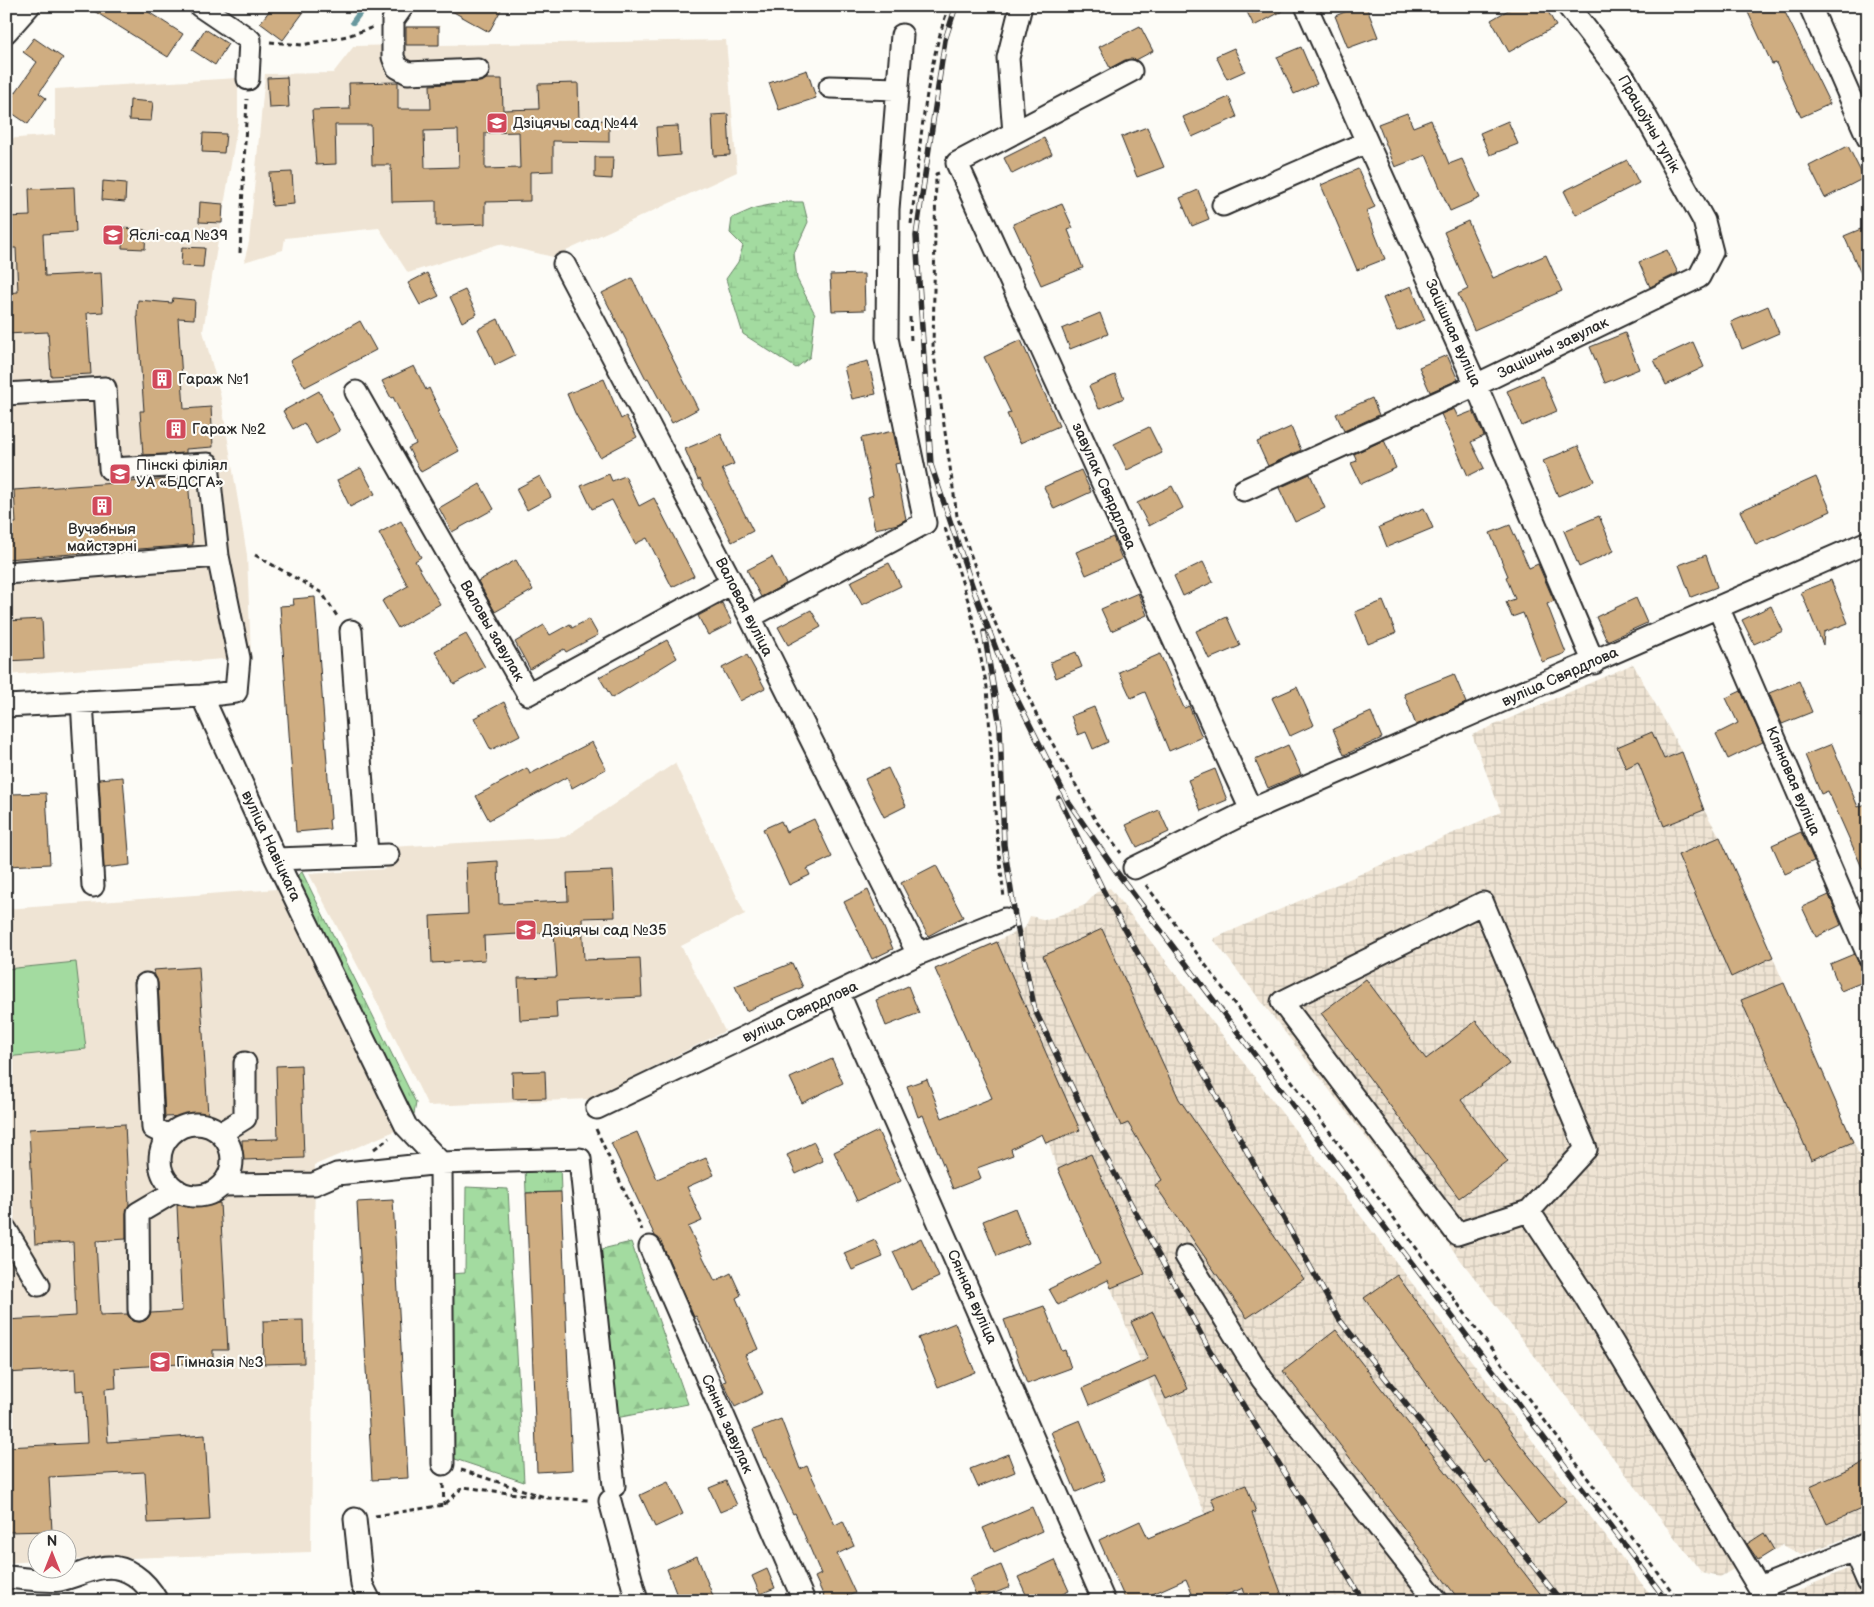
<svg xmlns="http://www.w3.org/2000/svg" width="1874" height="1607" viewBox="0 0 1874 1607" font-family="'Balsamiq Sans',sans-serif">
<defs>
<pattern id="industrial-grid" width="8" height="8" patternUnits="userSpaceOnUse" patternTransform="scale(1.25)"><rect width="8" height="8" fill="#efe4d4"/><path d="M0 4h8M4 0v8" fill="none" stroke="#cdc4b6"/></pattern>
<pattern id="grass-tufts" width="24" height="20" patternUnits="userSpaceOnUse" patternTransform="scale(1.25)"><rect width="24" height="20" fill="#a3dba0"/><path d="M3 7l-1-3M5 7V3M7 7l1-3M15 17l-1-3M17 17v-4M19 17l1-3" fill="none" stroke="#8cbc8a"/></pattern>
<pattern id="forest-firs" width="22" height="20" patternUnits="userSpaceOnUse" patternTransform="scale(1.25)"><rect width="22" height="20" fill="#a3dba0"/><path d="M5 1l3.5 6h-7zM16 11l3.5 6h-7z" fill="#8cbc8a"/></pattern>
<pattern id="wetland-marsh" width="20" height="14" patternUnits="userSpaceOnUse" patternTransform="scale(1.25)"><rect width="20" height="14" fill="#a3dba0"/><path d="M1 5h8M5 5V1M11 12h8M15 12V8" fill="none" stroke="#8cbc8a"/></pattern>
</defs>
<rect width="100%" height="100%" fill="#fdfcf7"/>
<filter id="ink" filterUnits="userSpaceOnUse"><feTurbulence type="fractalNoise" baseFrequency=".02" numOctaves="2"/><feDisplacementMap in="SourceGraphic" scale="10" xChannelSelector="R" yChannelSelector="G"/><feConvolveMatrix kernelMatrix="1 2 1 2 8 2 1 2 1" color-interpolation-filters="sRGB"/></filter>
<g filter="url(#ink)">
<!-- built -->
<path fill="#efe4d4" d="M403,26H440V45L726,40L737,172L553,257L499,244L408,273L379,228L285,238L283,250L244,262L249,242L265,74L333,73L354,46L404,45Z
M238,78V122L203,331L220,393L247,555L251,657L6,675V139L55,135V89Z
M675,763L745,914L681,946L725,1031L589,1099L428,1106L378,1004L309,874L385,869L390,847L565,837Z
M277,889L397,1130L315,1165L311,1552L68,1560V1540H38L37,1561L6,1563V909Z"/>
<!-- industrial -->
<path fill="url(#industrial-grid)" d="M1633,664L1682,752L1704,810L1720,837L1868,1175V1359L1861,1363L1868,1374V1530L1801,1555L1783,1545L1758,1560L1744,1563L1720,1577L1702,1573L1213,939L1501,812L1472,735Z
M1110,888L1149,939L1655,1601H1244L1165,1423L1111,1288L1054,1160L1046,1133L1014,1147L935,969L1025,928L1030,916L1047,920L1085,905L1097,892Z
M1868,1560V1601H1774L1861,1563Z"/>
<!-- grass -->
<path fill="url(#grass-tufts)" stroke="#678366" d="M302,872L416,1103L414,1114L410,1116L297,881L298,875Z
M560,1165L561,1192L526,1193L525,1166Z"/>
<!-- forest -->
<path fill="url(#forest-firs)" stroke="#678366" d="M466,1187L508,1189L524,1482L452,1458L449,1274L465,1273Z
M631,1242L688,1404L616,1418L598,1250Z"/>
<!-- wetland -->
<path fill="url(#wetland-marsh)" stroke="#678366" d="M785,202H803L808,222L794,253L797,279L815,314L810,357L796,368L743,334L726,279L738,262L743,246L730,233L732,218L755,208Z"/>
<!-- garden -->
<path fill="#a3dba0" stroke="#678366" d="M76,962L86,1049L6,1057V969Z"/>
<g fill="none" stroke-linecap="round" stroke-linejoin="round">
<!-- stream -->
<path stroke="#67989e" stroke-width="6" d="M353,22L365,6"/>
</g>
<!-- building -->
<path fill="#cfad81" stroke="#2b2b2b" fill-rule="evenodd" d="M86,6H139L183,34L168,57Z
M273,6H294L303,13L283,40L260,23Z
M443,6H503L489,32Z
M1244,6H1292L1254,26Z
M1359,6H1366L1378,37L1348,48L1335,16Z
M1515,6H1545L1556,26L1509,52L1491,20Z
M1745,6H1782L1830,104L1801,117L1776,63L1772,64Z
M1140,26L1153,51L1136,60H1125L1110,68L1099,47Z
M406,27H439V45H406Z
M205,29L228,44L215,65L192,50Z
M34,38L63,58L39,93L46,98L28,124L6,109V106L37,62L23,52Z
M1301,47L1317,84L1294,94L1277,57Z
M1234,48L1245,71L1227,79L1216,56Z
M807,70L816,98L779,110L769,83Z
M287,77L289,107L269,108L267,78Z
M486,79H502L503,110L539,109L538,84L578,83L579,121L609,120V142L553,141V171L530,172V201L485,202V224L436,226V201L392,202L391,165H372L371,125H335L336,164L316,165L312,110L350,109L349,83L398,82V109H431L430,85L479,82ZM458,130L459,167L425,168L424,131ZM519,132L520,168L485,169V133Z
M1229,97L1237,117L1192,137L1183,117Z
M130,100L153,102L151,121L129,120Z
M1407,113L1413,127L1431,120L1449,164L1462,159L1480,198L1450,211L1426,155L1395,167L1378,124Z
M728,114L730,155L714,156L712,115Z
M1508,121L1518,144L1490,155L1480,133Z
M678,126L680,155L658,157L656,127Z
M1147,127L1164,167L1137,177L1121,137Z
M203,133L226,134L224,153L202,152Z
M1044,138L1052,154L1012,174L1004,158Z
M1848,146L1864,178L1825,198L1809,166Z
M595,157H613L612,179L595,178Z
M1627,160L1639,183L1576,215L1564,191Z
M1358,169L1375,207L1366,211L1385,259L1357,270L1321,185Z
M292,172L294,204L272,206L269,173Z
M103,181L126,183L125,202L102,200Z
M74,187L76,232L43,234L45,276L101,273L103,312L87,313L91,374L51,376L48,332L6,334V293L18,292L16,248H6V217L30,216L29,189Z
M1198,190L1209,219L1192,226L1180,198Z
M200,202L223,204L222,223L199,222Z
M1062,204L1073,228L1068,230L1083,268L1041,285L1013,224Z
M1468,221L1493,278L1546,255L1562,291L1474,330L1458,294L1468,289L1444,232Z
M1868,226V289L1844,236Z
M123,228L146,230L145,249L122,248Z
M182,247L205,248L203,267L181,266Z
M1667,250L1678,273L1650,287L1639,262Z
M427,273L439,296L420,305L408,283Z
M864,274L865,310L832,311L830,275Z
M632,278L698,409L672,423L648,378L646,379L602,293Z
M1411,286L1425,320L1397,331L1383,298Z
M465,290L477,314L462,322L450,297Z
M173,298L195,300L194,319L178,318L184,409L211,407L213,447L186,449V453L143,455L140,411H144L137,315L138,300L172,303Z
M1768,306L1779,333L1742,349L1731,322Z
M1100,313L1108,334L1070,349L1062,329Z
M498,319L515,355L495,365L478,329Z
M360,321L376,350L305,387L290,361Z
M1625,333L1639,369L1605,383L1590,347Z
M1021,340L1059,426L1020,443L1007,414L1011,413L984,357Z
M1693,342L1704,367L1666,385L1654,360Z
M1447,355L1458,380L1430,392L1419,367Z
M868,361L876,394L852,399L844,367Z
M414,366L426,390L429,388L440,411L438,412L459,451L421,472L408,448L416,444L393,397L391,398L382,381Z
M1115,375L1124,398L1099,409L1089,386Z
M1542,376L1557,411L1522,426L1507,391Z
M604,379L621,419L626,416L637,437L600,457L575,413L567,394Z
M319,391L340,431L316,444L304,423L293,429L283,411Z
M1372,398L1379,415L1344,431L1336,414Z
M1454,409L1458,417L1473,411L1484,436L1471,442L1484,468L1468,476L1441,414Z
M1149,427L1162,453L1127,470L1114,444Z
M1291,427L1301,450L1268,466L1257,442Z
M893,431L900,463L895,464L906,519L898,524L875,529L868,497L873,495L861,438Z
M721,434L734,464L722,469L753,531L732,542L700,479L698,480L685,449Z
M1384,440L1396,468L1361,484L1351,463L1357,461L1354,454Z
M1578,446L1594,481L1558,496L1543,461Z
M361,468L375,494L350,507L337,480Z
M1081,470L1091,492L1054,509L1044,487Z
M609,474L612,481L625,476L639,506L654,498L694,576L672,587L647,538L635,544L612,500L592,509L581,486Z
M1310,474L1325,508L1295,522L1279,488Z
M540,476L551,497L527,510L516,489Z
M1816,477L1831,511L1756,545L1740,511Z
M188,478L193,545L6,559V523H16L14,490Z
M480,484L494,509L452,532L439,508Z
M1172,486L1183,508L1149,526L1137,503Z
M1424,508L1433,528L1387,547L1379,527Z
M1599,516L1614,551L1579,567L1564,531Z
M401,521L421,557L415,561L440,604L398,628L382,601L408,586L379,533Z
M1510,525L1529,568L1538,564L1554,601L1547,604L1566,653L1542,662L1523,613L1512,617L1506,602L1515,599L1506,577L1508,576L1490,533Z
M1113,537L1122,559L1086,575L1076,552Z
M1706,555L1717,587L1691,597L1679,565Z
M772,557L786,584L761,597L747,570Z
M516,560L533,590L495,612L478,581Z
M1203,562L1213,582L1183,596L1174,576Z
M889,563L901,586L862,605L850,582Z
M1831,580L1848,623L1824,632L1823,645L1801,592Z
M1138,593L1147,615L1111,631L1101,609Z
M315,597L331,819L329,820L330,829L296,832L280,606L294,605L293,599Z
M1636,598L1647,623L1607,641L1596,617Z
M1383,601L1396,633L1368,644L1355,612Z
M722,603L732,623L708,635L698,616Z
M1771,606L1783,631L1754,644L1742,620Z
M811,610L821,627L788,645L778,627Z
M1227,617L1240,646L1209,659L1196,631Z
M42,619L44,659L6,661V621Z
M589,619L598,635L566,652L564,649L530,669L515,642L544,625L550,635L570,624L572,628Z
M466,634L485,667L454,684L435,651Z
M667,640L677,658L612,698L599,677Z
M1076,652L1082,667L1056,678L1050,662Z
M1160,654L1184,708L1189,706L1202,737L1169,751L1145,692L1131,698L1119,672Z
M747,655L765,688L740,701L722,668Z
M1454,674L1466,703L1416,725L1404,694Z
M1799,681L1812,712L1782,724L1769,693Z
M1297,687L1314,725L1290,736L1272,698Z
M1741,691L1763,742L1728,759L1716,734L1738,723L1726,698Z
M504,702L520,735L491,750L474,718Z
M1094,707L1108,742L1093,749L1086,732L1078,735L1071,716Z
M1371,712L1382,738L1344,755L1333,729Z
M1652,732L1664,759L1682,752L1704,810L1664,826L1638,762L1626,768L1617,747Z
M592,742L606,769L572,788L567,777L489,820L476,796L527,768L530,774Z
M1832,744L1858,807L1868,803V881L1828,791L1821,794L1805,755Z
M1288,745L1301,774L1268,788L1255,760Z
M888,768L906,806L884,817L865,779Z
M1215,769L1227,800L1201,811L1188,780Z
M123,777L130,865L104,868L99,779Z
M46,793L50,864L6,866V817H12L11,794Z
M1159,810L1169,832L1137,847L1126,825Z
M814,819L832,857L807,869L810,875L789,885L763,829L781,821L786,832Z
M1801,832L1814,861L1785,874L1772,845Z
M1720,837L1773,957L1731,977L1678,855Z
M498,861L499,904L568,901L567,873L613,871L615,917L582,918L584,960L640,958L642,997L556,1001L557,1018L520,1020L518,978L557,977L554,932L484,936L485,960L432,963L430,916L468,914L466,863Z
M936,865L963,917L928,936L901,883Z
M868,890L893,949L872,959L844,902Z
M1829,895L1841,925L1816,937L1802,907Z
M1102,929L1179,1099L1304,1279L1247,1318L1155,1185L1162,1180L1128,1123L1121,1126L1043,956Z
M997,942L1080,1130L1046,1143L1042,1134L1011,1149L1013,1155L977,1168L981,1178L953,1189L923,1115L918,1117L907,1086L927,1079L942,1118L992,1098L935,969Z
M1854,954L1860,965L1865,967L1868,980L1841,991L1830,964Z
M792,963L803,987L746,1011L735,986Z
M199,967L208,1115L165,1117L158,983L153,970Z
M1366,979L1426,1059L1476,1021L1509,1064L1461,1100L1508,1162L1459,1198L1321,1013Z
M1784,983L1853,1142L1811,1160L1741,1000Z
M908,986L919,1013L886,1026L876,1000Z
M832,1059L843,1083L802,1103L790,1078Z
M301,1065L304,1158L243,1160L242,1140L278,1139L276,1066Z
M545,1071L546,1098L513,1099L512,1072Z
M125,1124L129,1205L126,1213V1239L96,1241L100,1315L127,1314L132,1321L140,1322L146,1320L151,1313L182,1311L177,1205L220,1203L228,1350H213V1362L115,1368L116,1388L105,1389L108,1442L205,1435L210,1520L148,1523L145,1472L49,1477L52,1531L6,1532V1447L87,1443L84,1390L76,1391L75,1369L6,1373V1320L76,1316L73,1242L35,1244L29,1129Z
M878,1131L901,1181L857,1201L834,1152Z
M637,1132L657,1179L706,1158L714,1175L687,1187L702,1221L688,1227L715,1281L731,1273L741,1295L736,1298L758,1349L745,1355L763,1393L735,1407L723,1382L726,1381L696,1316L694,1317L661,1242L655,1236L611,1143Z
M814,1142L823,1161L796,1174L787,1155Z
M1091,1154L1145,1274L1111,1288L1108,1280L1058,1305L1049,1289L1100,1264L1058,1169Z
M561,1192L572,1470L537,1472L526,1193Z
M393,1200L408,1478L372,1480L357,1202Z
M1015,1208L1029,1243L997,1256L983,1221Z
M921,1238L939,1277L911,1290L893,1252Z
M875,1240L883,1257L852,1270L844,1253Z
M1397,1275L1521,1446L1566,1501L1538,1524L1488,1460L1484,1463L1364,1298Z
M1044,1306L1062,1351L1065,1350L1071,1368L1027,1384L1004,1320Z
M1153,1312L1188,1389L1166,1399L1155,1376L1090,1405L1083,1388L1148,1359L1131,1322Z
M303,1320L304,1363L264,1364L263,1321Z
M955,1323L975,1372L938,1387L918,1338Z
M1336,1330L1546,1601H1460L1283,1371Z
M781,1419L800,1469L807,1466L835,1525L843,1521L854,1546L837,1554L855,1593L837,1601H826L815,1577L821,1574L795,1513L793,1514L766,1457L764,1458L753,1430Z
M1080,1420L1105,1480L1076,1492L1051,1432Z
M1008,1454L1015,1472L978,1487L970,1469Z
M1868,1461V1506L1827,1524L1810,1487Z
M726,1481L737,1505L720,1512L709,1488Z
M668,1482L683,1514L655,1527L640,1495Z
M1246,1485L1256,1512L1252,1513L1284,1601H1247L1243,1588L1213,1601H1195L1186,1579L1137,1601H1126L1099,1540L1140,1521L1148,1538L1216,1510L1211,1498Z
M1032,1507L1042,1531L994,1552L983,1528Z
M1764,1533L1774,1550L1758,1560L1747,1544Z
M697,1556L715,1601H679L667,1569Z
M1055,1560L1069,1591L1048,1601H1029L1018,1577Z
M1001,1565L1010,1587L978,1600L969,1578Z
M767,1569L775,1588L760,1594L752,1576Z"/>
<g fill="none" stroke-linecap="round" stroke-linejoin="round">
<!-- minor casing -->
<g stroke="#2b2b2b" stroke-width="25">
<path id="minor" d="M200,6L250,40L248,79
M403,6L393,20V57L397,67L408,73L478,70
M1306,6L1476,385L1594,663
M1810,6L1868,138
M6,32L29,6
M1131,71L957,163L1251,810
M830,87L898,89
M1014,133L1008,58L1021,6
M1223,205L1367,142
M564,264L750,617L918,954
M356,392L528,694L732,583
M6,394L105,388L110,469L208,464L218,556L239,658L236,692L202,696
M1244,490L1476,385L1699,277L1712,252L1704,221L1625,79L1568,6
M6,573L218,556
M1718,607L1868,955
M750,617L925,523L887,338L888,209L902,35
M351,631L367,855
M82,701L93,886
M6,706L202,696L276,859L406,1126L441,1163
M276,859L388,855
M1134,868L1251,810L1868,542
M1483,903L1586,1149L1529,1211L1457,1234L1282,1002Z
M146,984L153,1128L169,1136
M839,994L1104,1601
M597,1108L918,954L1005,919
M160 1160a36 36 0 1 1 72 0a36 36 0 1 1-72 0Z
M221,1133L245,1118V1063
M441,1163L443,1464
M223,1185L314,1184L337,1174L441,1163L580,1159L614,1486
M1529,1211L1586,1298L1759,1588L1854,1550L1868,1543
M6,1230L39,1285
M650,1247L804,1601
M1186,1256L1262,1379L1437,1601
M139,1310L138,1213L177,1190
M610,1501L637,1601
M355,1519L362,1585L370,1601
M1854,1550L1868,1582
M6,1577C23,1578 44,1582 60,1580C74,1577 87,1570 101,1568C126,1563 146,1581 157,1601"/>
</g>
<!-- path -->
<path stroke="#2b2b2b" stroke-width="3" stroke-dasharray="5 4" stroke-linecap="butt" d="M270,42L302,45L347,36L374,27
M939,173L936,174L933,348L957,516L993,618L1036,714L1096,821L1121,853
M911,224C920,151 924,75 949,6
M240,253L247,99
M910,317L911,341
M945,528L970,607L987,687L996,825L1004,898
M255,555L322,593L337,616
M1146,885L1679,1601
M596,1129L642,1230
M374,1149L389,1138
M461,1470L548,1498L590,1500
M443,1484L444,1505
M375,1516L444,1505L463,1487L540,1497"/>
<!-- minor -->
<use href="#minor" stroke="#fdfcf7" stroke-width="21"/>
<!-- rail casing -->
<g stroke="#2b2b2b" stroke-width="5.5">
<path id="rail" d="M956,6L945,40L916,236L931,465L974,591L1009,683L1069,803L1116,871L1667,1601
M984,632L1000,726L1004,845L1015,916L1035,1010L1101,1148L1209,1349L1363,1601
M1059,798L1103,890L1339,1319L1561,1601"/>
</g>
<!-- rail -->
<use href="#rail" stroke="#fdfcf7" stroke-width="4" stroke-dasharray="11" stroke-linecap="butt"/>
</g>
</g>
<!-- icons -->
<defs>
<g id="school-square" transform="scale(1.125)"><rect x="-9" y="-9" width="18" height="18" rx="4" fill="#d1495b" stroke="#fdfcf7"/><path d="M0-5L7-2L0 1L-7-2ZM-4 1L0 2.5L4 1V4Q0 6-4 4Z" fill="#fff"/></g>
<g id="building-square" transform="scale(1.125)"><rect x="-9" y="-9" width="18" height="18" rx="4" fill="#d1495b" stroke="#fdfcf7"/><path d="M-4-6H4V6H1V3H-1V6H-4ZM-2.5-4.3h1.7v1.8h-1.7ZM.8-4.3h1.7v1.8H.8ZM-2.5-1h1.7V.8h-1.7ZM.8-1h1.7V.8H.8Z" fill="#fff"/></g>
<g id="university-square" transform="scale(1.125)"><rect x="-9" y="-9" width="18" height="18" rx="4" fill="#d1495b" stroke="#fdfcf7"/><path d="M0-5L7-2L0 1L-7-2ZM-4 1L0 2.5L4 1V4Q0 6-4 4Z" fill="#fff"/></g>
</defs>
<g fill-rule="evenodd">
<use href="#school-square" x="497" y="123"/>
<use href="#school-square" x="113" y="235"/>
<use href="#building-square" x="162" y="379"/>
<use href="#building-square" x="176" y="429"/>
<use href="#university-square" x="120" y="474"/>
<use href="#building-square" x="102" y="506"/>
<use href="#school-square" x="526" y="930"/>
<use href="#school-square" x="160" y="1362"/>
</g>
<g text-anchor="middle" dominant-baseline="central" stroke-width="4.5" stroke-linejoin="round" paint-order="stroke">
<!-- poi labels -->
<g font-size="15" fill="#2b2b2b" stroke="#fdfcf7" text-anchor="start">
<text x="513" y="123">Дзіцячы сад №44</text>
<text x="129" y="235">Яслі-сад №39</text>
<text x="178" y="379">Гараж №1</text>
<text x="192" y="429">Гараж №2</text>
<text x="136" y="465">Пінскі філіял<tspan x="136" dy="17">УА «БДСГА»</tspan></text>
<text x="102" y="529" text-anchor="middle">Вучэбныя<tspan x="102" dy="17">майстэрні</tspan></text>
<text x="542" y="930">Дзіцячы сад №35</text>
<text x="176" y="1362">Гімназія №3</text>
</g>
<!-- street labels -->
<g font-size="15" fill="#2b2b2b" stroke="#fdfcf7">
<text transform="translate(1649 124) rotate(60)">Працоўны тупік</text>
<text transform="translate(1453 333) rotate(66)">Зацішная вуліца</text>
<text transform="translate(1553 348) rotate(-26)">Зацішны завулак</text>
<text transform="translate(1104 486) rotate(66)">завулак Свярдлова</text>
<text transform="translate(744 607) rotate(63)">Валовая вуліца</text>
<text transform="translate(492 631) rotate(60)">Валовы завулак</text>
<text transform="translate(1560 677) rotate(-24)">вуліца Свярдлова</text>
<text transform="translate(1793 781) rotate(67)">Кляновая вуліца</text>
<text transform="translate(271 846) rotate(65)">вуліца Навіцкага</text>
<text transform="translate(800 1012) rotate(-25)">вуліца Свярдлова</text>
<text transform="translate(972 1297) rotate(66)">Сянная вуліца</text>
<text transform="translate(727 1424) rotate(66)">Сянны завулак</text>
</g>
</g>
<!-- margin -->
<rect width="1874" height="1607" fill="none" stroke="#fdfcf7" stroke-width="25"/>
<rect x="12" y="12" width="1849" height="1582" fill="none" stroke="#2b2b2b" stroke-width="2" filter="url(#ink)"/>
<!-- north arrow -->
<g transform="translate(52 1554)"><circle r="24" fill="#fdfcf7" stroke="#a9a8a5"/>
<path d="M0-4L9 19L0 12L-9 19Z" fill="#d1495b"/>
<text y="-8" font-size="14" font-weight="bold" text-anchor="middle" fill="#2b2b2b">N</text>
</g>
</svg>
